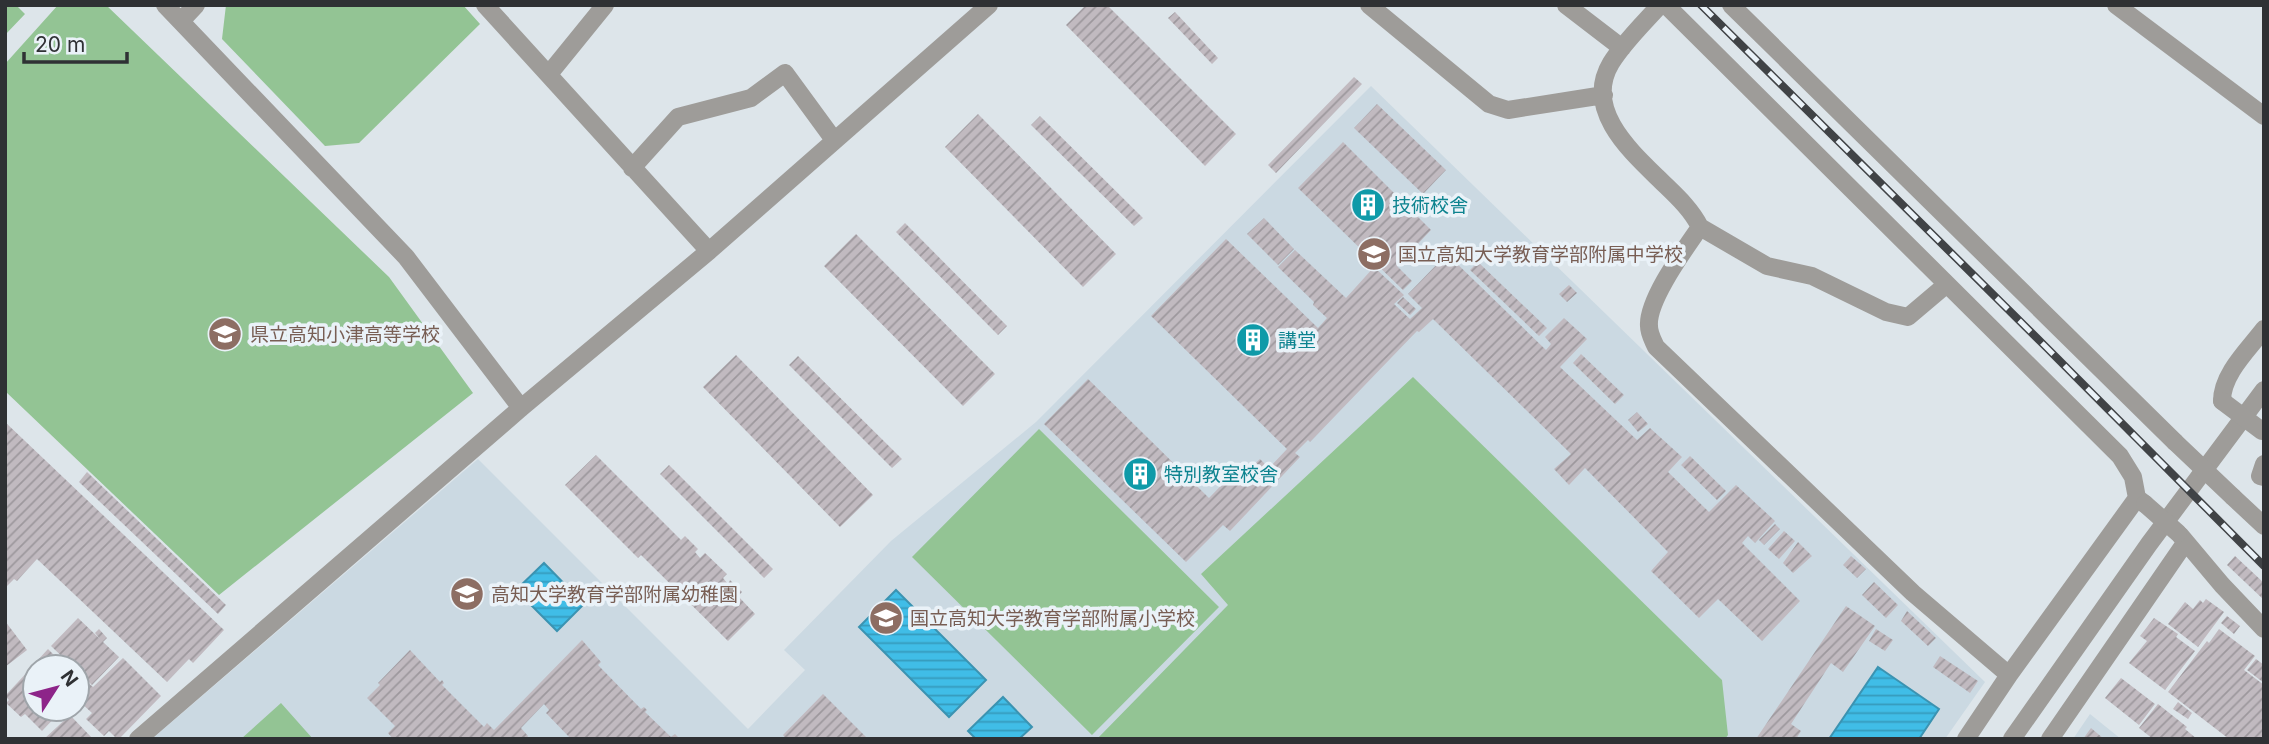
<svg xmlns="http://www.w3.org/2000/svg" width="2269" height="744" viewBox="0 0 2269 744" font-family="Inter,'Noto Sans JP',sans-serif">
<defs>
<pattern id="water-rules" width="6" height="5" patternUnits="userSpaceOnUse" patternTransform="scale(1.75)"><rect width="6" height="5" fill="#40bde7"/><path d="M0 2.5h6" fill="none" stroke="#369abc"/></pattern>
<pattern id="building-hatch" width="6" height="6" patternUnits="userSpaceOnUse" patternTransform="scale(1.75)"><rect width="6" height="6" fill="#c1bac0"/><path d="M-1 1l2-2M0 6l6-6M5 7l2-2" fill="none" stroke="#9d989d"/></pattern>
</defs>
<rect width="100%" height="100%" fill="#dde5ea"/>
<!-- built -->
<path fill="#cbd9e2" d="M1371,86L1985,682L1945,739H152L478,459L748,729L805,670L784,650L891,541L1036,422Z
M2090,714L2121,739H2073Z"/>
<!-- grass -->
<path fill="#93c494" d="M5,5H16L25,14L5,35Z
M58,5H106L389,277L473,393L219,595L5,391V64Z
M226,5H463L480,24L359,143L325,146L222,39Z
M1413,377L1722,680L1728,735L1725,739H1097L1228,605L1201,574Z
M1039,429L1219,607L1092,735L912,557Z
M281,703L313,739H241Z"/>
<!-- water -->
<path fill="url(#water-rules)" stroke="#3b93b1" stroke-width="2" d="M544,563L584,604L557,631L516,590Z
M896,590L986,680L949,717L859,627Z
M1878,667L1939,709L1919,739H1829Z
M1003,697L1032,727L1019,739H976L968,731Z"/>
<!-- building -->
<path fill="url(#building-hatch)" d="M1086,5H1107L1236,134L1205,166L1066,25Z
M1175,12L1218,58L1212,64L1168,18Z
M1354,77L1362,84L1276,173L1268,165Z
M1377,104L1446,170L1423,194L1354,128Z
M978,114L1116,254L1083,287L945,147Z
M1040,116L1143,218L1134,226L1031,125Z
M1343,142L1431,230L1397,266L1412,281L1403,290L1298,188Z
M1264,218L1294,249L1278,265L1247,234Z
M905,223L1007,326L998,335L896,232Z
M856,234L995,374L963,406L824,266Z
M1226,239L1318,328L1327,318L1313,305L1314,302L1278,267L1295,250L1346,298L1374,267L1404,295L1394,304L1410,319L1422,308L1408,294L1447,254L1546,350L1551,344L1545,337L1564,318L1587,339L1560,367L1637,440L1650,428L1682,457L1668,472L1709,512L1736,485L1775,521L1755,543L1748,536L1742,543L1800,601L1762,641L1718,599L1699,618L1651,571L1668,552L1585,468L1569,485L1554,469L1571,454L1433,319L1419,332L1417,331L1310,442L1308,440L1295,453L1300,457L1230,531L1223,525L1186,562L1044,424L1088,379L1209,498L1240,466L1256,481L1248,470L1260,459L1269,468L1287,449L1151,316Z
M1478,262L1547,328L1539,336L1470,270Z
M1569,285L1577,293L1567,302L1559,294Z
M1403,297L1416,309L1410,315L1397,303Z
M1581,354L1624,395L1615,404L1573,363Z
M736,355L873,495L840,527L703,387Z
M798,356L902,459L892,468L789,365Z
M1637,412L1648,424L1638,432L1628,420Z
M5,422L224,630L193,663L189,659L167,682L37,559L17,581L14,579L5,588Z
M596,455L681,540L685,536L698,549L695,552L700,558L705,553L727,574L723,578L728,584L730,580L742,592L738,596L755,614L728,641L641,555L638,558L565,485Z
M1690,456L1726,491L1717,500L1681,465Z
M669,465L773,569L764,578L660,474Z
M87,472L226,605L218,614L79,482Z
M1775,524L1780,529L1764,545L1759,540Z
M1784,531L1795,541L1779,559L1768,549Z
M1798,542L1812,556L1793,573L1783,563Z
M1851,556L1866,569L1857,578L1843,565Z
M2235,556L2264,583V600L2227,565Z
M1874,582L1898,605L1886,618L1862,595Z
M2206,599L2224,612L2198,647L2168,624L2185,602L2193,609L2200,600L2203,603Z
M1846,606L1875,626L1843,672L1831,663L1791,724L1801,731L1796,739H1756Z
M1907,611L1936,638L1928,646L1901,621Z
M2227,616L2240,626L2234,634L2221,623Z
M78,618L100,639L95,633L99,629L107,638L103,642L119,657L92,685L77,670V667H73L51,646Z
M2154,618L2178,634L2176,637L2195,651L2165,690L2129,663L2147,641L2140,636Z
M5,621L27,650L5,667Z
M1876,629L1893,640L1885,651L1869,641Z
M2219,629L2255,656L2244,670L2264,685V734L2260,739H2229L2168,692L2207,641L2209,643Z
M582,640L601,662L598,665L641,709L644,707L647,710L645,712L671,737L675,734L678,737L676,739H571L546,713L549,710L544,704L521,728L528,736L526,739H393L388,733L395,726L367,698L380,685L378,683L410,650L440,682L442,680L444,683L442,685L484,727L487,723L494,730Z
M48,649L57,658L49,667H41L36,662Z
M1940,656L1978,681L1970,693L1933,667Z
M123,658L161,696L119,739H117L109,731L104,736L86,719L92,713L79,701L85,696L77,689L85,680L93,687Z
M2256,659L2264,665V683L2247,670Z
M31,668L35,672V709H63L42,731L25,714L21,717L6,703L9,700L5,696Z
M2121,678L2155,704L2139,725L2105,698Z
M823,694L868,739H786L783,735Z
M2178,702L2192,713L2188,719L2173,709Z
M2158,704L2187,727L2185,729L2197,739H2153L2139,728Z
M70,715L93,739H44Z
M2091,728L2104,739H2083Z"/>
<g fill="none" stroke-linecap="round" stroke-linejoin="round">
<!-- minor -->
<path stroke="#9e9c99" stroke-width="18" d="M165,5L406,257L521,408
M485,5L709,251
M1369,5L1489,104L1508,110L1604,95
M1566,5L1622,48
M1660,5C1643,24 1624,42 1611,63C1584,108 1628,149 1658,178C1673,193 1690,207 1700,227C1685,249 1647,300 1649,326C1649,334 1653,340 1656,347L1913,593L2009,675
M1666,5L2120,456L2133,477L2137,498L2145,504
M1731,5L2175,442
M181,21L196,5
M549,74L605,5
M632,168L678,117L751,98L785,73L834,140
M1700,227L1767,266L1812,276L1886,312L1908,317L1947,284
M2222,401C2222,374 2248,350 2264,329
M2264,464L2260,476L2264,477
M2233,497L2264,526
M2180,535L2222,585L2264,629
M138,739L521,408L709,251L989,5
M1966,739L2009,675L2137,498
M2050,739L2185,543"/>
<!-- tertiary -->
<path stroke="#9e9c99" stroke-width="18" d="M2116,5L2264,116
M2012,739L2149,544L2264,390"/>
<!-- rail casing -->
<g stroke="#404346" stroke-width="8">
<path id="rail" d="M1701,5L2044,345L2264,566"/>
</g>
<!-- rail -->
<use href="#rail" stroke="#eaf2f8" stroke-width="5" stroke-dasharray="16" stroke-linecap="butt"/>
<!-- minor-bridge -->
<path stroke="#9e9c99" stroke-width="18" d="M2222,401L2262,431
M2175,442L2233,497
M2145,504L2178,533"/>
</g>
<!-- icons -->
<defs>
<g id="building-disc" transform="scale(1.75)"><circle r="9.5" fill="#0f9aa8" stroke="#eaf2f8"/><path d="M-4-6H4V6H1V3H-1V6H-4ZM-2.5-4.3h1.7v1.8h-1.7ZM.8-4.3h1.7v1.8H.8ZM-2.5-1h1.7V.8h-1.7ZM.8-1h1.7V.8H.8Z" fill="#fff"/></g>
<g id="school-disc" transform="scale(1.75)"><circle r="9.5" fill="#8d6e63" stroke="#eaf2f8"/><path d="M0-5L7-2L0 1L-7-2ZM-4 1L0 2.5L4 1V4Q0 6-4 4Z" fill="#fff"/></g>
</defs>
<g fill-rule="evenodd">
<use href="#building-disc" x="1368" y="205"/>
<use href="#school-disc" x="1374" y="254"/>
<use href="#school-disc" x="225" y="334"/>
<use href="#building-disc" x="1253" y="340"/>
<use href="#building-disc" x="1140" y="474"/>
<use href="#school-disc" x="467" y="594"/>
<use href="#school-disc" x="886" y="618"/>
</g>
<g text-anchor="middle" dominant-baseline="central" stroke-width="7" stroke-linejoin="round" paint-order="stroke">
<!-- culture labels -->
<g font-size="19" fill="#0d838f" stroke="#eaf2f8" text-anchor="start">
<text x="1392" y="205">技術校舎</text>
<text x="1278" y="340">講堂</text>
<text x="1164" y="474">特別教室校舎</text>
</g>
<!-- education labels -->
<g font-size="19" fill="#785e54" stroke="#eaf2f8" text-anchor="start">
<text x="1398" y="254">国立高知大学教育学部附属中学校</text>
<text x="250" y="334">県立高知小津高等学校</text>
<text x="491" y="594">高知大学教育学部附属幼稚園</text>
<text x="910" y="618">国立高知大学教育学部附属小学校</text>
</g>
</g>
<!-- border -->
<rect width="2269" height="744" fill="none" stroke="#2f3134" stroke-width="14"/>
<!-- north arrow -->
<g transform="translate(56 688) rotate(54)"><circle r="33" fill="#eaf2f8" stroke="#9fa5aa" stroke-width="2"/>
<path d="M0-5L12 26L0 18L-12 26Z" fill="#8d2489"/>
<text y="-10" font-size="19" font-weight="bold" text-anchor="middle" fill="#2f3134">N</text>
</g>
<!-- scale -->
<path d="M24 52v10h103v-10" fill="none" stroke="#2f3134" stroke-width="3.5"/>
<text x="35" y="52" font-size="21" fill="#2f3134" stroke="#eaf2f8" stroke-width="5" paint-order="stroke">20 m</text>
</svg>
